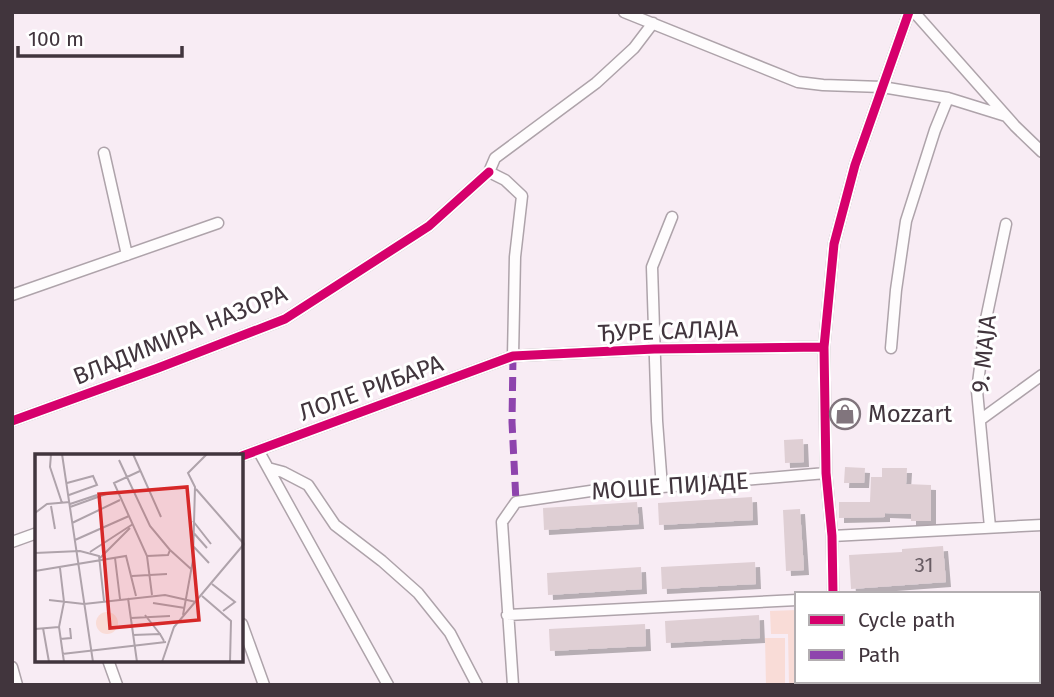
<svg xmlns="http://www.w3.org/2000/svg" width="1054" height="697" viewBox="0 0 1054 697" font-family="'Fira Sans',sans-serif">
<defs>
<filter id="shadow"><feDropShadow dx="5" dy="5" stdDeviation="0" flood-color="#0004"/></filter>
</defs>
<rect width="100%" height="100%" fill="#f8ecf4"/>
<!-- green -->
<path fill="#f9dcd7" d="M797,610V681H825V685H789L788,634H771L770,611Z
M765,638H785V685H766Z
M1042,657V685H923V681H1038V658Z"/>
<!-- building -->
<path fill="#dfcfd4" filter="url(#shadow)" d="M803,439L804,462L785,463L784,440Z
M845,467L865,468L864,483H844Z
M882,468H907L906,484L931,485V521H911V514L885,513V517L839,518V502H870L871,477H882Z
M752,497L753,520L659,525L658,503Z
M637,502L639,524L544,530L543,508Z
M800,509L804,570L786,571L783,510Z
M943,546L946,582L851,589L849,555L902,552V549Z
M755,562L756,584L662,589L661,567Z
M641,567L642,589L548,595L547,573Z
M759,615L760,638L666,643L665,621Z
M645,624L646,646L550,651L549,629Z"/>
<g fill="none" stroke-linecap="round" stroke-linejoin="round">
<!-- minor casing -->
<g stroke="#aea3aa" stroke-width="13">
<path id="minor" d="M624,12L798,82L823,85L882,87L948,98L1006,116
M914,12L1015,126L1042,152
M104,153L127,255
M12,295L218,223
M891,348L896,290L906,221L935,130L948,98
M513,356L515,257L522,196L505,180L489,172L495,158L596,83L634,48L653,23
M980,420L1042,375
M12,421L158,368L285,319L429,226L489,172
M258,450L388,685
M242,456L513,356L654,349L824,347
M268,468L283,472L308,485L335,525L382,561L418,593L450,633L477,685
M662,487L657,421L652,267L672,217
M990,527L977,391L986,319L1006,224
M832,536L1042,525
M12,542L37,533
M833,594L832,536L826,473L824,347L834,244L855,165L909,12
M507,615L797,600
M242,624L264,685
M108,660L117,685
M12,667L17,685
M835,681V685
M513,685L502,522L516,502L604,489L662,487L826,473"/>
</g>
<!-- minor -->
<use href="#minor" stroke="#fefcfd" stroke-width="10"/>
<!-- quiet -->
<path stroke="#8e44ad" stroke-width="7" stroke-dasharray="14 7" stroke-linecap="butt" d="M513,356L512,422L516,502"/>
<!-- cycleway casing -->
<g stroke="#fff" stroke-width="13">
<path id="cycleway" d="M12,421L158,368L285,319L429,226L489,172
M242,456L513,356L654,349L824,347
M833,594L832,536L826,473L824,347L834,244L855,165L909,12"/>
</g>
<!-- cycleway -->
<use href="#cycleway" stroke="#d6006c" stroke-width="9"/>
</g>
<!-- icons -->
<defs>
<g id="shop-ring" transform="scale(1.575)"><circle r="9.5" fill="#fff" stroke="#81757d" stroke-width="1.5"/><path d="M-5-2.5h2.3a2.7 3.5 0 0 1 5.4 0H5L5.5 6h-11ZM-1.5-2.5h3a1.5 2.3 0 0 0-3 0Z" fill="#81757d"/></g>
</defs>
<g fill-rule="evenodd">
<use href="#shop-ring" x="845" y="414"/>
</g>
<g text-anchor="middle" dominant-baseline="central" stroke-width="6" stroke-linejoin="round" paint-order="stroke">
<!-- number labels -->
<g font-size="21" fill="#685c63">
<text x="924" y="565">31</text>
</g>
<!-- street labels -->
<g font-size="24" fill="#41353d" stroke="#fff">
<text transform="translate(668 331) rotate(-2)">ЂУРЕ САЛАЈА</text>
<text transform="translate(180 335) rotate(-22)">ВЛАДИМИРА НАЗОРА</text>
<text transform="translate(984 354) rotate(-84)">9. МАЈА</text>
<text transform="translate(371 388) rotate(-20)">ЛОЛЕ РИБАРА</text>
<text transform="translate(670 486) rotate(-4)">МОШЕ ПИЈАДЕ</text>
</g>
<!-- poi labels -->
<g font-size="24" fill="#41353d" stroke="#fff" text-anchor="start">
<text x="868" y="414">Mozzart</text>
</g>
</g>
<!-- overview -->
<g transform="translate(35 454)">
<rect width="208" height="208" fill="#f8ecf4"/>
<path d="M61 169a11 11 0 1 1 22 0a11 11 0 1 1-22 0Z" fill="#f9dcd7"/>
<path fill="none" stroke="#afa3ab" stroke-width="2" d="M16,0L15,13L27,49M27,0L58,208M98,0L126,63M84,6L115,72L135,96M105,17L79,29L112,102L117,141M32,29L58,22L62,31L34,41M161,35L209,90M35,50L62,41M16,52L20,75M35,53L74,39M0,59L12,50L35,48M158,67L176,90M37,69L85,46M157,77L172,94M40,86L94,62M158,92L174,109M55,98L98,70M0,99L45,97L64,102L69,147M112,102L133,101L135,96L156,115M65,104L95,74M80,104L85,145M25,114L29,148L24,173L29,208M0,117L91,102L101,142M97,122L132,120M177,130L200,148L188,157M167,142L196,167L195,208M93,144L102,208M14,146L49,150L130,141L161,148M118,149L150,154M110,161L125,180M148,161L158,106L160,33L153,19L172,0M96,164L135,162M8,174L14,208M0,175L24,173M98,181L125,180L129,187M25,185L36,184L35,174M27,200L131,188M127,208L139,173L209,90"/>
<path fill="#d62828" fill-opacity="0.15" stroke="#d62828" stroke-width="3.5" d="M152,33L164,166L75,174L64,40Z"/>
<rect width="208" height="208" fill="none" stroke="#41353d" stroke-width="3.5"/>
</g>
<!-- border -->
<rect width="1054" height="697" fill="none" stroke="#41353d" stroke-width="28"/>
<!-- legend -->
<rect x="795" y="592" width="245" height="91" fill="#ffffff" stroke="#b3aeb1" stroke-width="2"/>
<rect x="809" y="615" width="35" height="10" fill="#d6006c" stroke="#b3aeb1" stroke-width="2"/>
<text x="858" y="627" font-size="21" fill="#41353d">Cycle path</text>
<rect x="809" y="650" width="35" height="10" fill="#8e44ad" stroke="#b3aeb1" stroke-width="2"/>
<text x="858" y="662" font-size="21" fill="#41353d">Path</text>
<!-- scale -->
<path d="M18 46v10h164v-10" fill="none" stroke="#41353d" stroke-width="3.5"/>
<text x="28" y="46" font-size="21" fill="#41353d" stroke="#ffffff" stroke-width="5" paint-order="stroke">100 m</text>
</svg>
